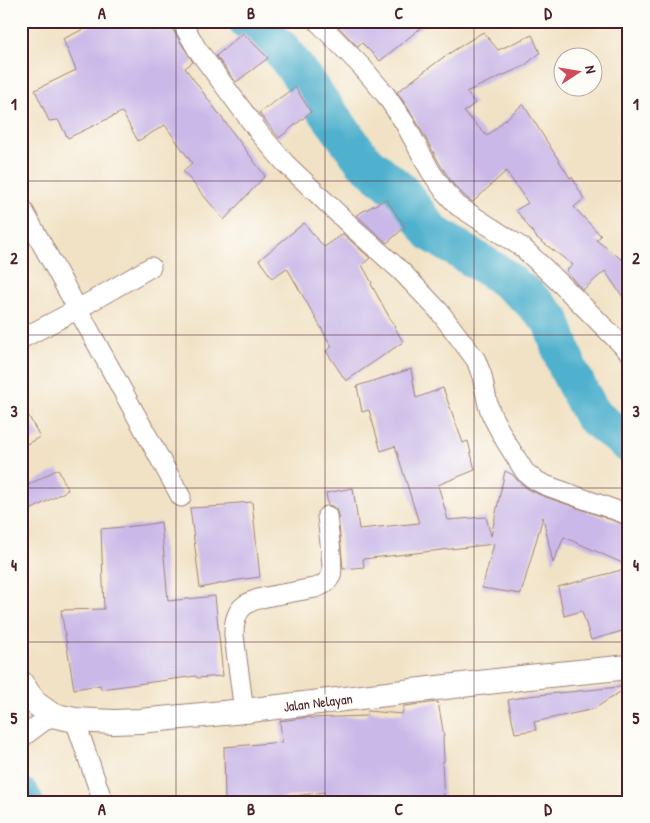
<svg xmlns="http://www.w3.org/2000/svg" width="650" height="823" viewBox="0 0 650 823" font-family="'Patrick Hand',sans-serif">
<rect width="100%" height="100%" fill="#fdfcf7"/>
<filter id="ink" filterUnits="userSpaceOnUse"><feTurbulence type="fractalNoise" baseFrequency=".02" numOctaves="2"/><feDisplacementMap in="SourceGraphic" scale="10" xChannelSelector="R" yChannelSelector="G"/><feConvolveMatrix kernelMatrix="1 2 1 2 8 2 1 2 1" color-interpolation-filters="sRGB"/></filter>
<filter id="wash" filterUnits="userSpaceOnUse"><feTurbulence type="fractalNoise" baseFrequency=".0096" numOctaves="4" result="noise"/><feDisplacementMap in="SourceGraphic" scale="20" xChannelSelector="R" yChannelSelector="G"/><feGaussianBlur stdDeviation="1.12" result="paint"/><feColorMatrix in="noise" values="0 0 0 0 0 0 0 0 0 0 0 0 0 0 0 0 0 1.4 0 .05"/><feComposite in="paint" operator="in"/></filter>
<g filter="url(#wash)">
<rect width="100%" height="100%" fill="#f1e2c5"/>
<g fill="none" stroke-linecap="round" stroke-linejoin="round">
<!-- river -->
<path stroke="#4fb1cd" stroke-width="39" d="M248,21L281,49L363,160L401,192L432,233L497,273L528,297L551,320L568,369L592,415L629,444
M21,797L24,802"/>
</g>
<g id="blocks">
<!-- building -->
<path fill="#cab9e8" d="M100,21H170L171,27L193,62L185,68L265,176L224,220L183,171L192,163L165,125L138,141L122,112L68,138L58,120L49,121L35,90L76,70L63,39Z
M333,21H429L380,61L362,43L358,47Z
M483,32L498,50L532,35L540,53L524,66L466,92L475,103L464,112L487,136L523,104L570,178L572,177L584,199L574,207L601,236L596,240L629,265V306L605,271L583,290L577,284L566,271L573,265L537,238L516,210L528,203L506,171L473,202L468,199L454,185L441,166L414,117L397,92L445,56Z
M243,33L268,58L236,82L216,56Z
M295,87L311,112L279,138L259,113Z
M386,199L405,227L387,243L356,215Z
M304,223L324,247L343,234L370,258L362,265L372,283L371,284L403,342L346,381L326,351L332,347L287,268L272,278L259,260Z
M411,369L416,398L443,388L463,443L468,441L475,470L438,485L448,520L486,517L491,536L505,471L513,475L518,481L528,489L540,495L629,526V566L564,537L553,563L543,517L521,594L482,588L494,544L363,559L364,567L343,569L338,515L336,509L332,506L328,505L326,493L353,488L359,529L419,523L395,446L381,451L369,410L362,412L357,386Z
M21,402L40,437L21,447Z
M58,469L68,490L21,515V489Z
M252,502L260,577L238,580L200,588L190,508L226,506V504Z
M161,522L168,601L215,596L223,676L197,678L196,676L101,689L100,685L74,689L61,610L104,609L101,529L144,525Z
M629,568V629L591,640L582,611L564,616L558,587Z
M629,686L594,709L534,722L536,730L515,733L508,700L528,696Z
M438,702L444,736H443L444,762H442L444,802H325L324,792L267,800V802H225L224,747L282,742L280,721L310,717V718L366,716L368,711L402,714L404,706Z"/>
</g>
</g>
<g filter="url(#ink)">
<use href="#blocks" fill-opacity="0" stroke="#9e8078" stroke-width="1"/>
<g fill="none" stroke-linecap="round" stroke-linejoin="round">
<!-- minor casing -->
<g stroke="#9e8078" stroke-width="21">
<path id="minor" d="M181,21L197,49L261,135L285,163L353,228L401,271L439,311L476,360L482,376L488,405L492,416L506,442L525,472L535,480L545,485L629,515
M317,21L362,67L385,94L404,122L431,172L445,192L458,206L523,248L560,283L629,352
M21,206L181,497
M21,339L78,309L151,267
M244,711L234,636C233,604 249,600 276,595C289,593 302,590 315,588C322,586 327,583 331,576C334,568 328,528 327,516
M75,720L103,802
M21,738L52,715"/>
</g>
<!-- tertiary casing -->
<g stroke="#9e8078" stroke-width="26">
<path id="tertiary" d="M21,683L35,703L52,715L75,720L114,722L140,721L244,711L529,677L629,667"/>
</g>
<!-- minor -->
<use href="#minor" stroke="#fff" stroke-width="19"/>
<!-- tertiary -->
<use href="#tertiary" stroke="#fff" stroke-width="24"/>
</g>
</g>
<!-- grid -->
<path fill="none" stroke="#4a1f2b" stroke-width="1" stroke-opacity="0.55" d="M176,21V802M325,21V802M474,21V802M21,181H629M21,335H629M21,488H629M21,642H629"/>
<g text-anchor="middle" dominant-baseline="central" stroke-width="4" stroke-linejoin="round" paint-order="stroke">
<!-- street labels -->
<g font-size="14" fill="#4a1f2b" stroke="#fdfcf7">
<text transform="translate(318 702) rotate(-7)">Jalan Nelayan</text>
</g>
</g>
<!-- margin -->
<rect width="650" height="823" fill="none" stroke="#fdfcf7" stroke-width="55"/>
<!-- north arrow -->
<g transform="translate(578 72) rotate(78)"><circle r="24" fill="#fdfcf7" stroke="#b5a4a5"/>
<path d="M0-4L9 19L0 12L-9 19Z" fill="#d1495b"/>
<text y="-8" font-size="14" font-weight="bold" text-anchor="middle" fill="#4a1f2b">N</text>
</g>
<rect x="28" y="28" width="594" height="768" fill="none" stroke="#4a1f2b" stroke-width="2"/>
<g font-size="16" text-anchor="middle" font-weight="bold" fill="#4a1f2b">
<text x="102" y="19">A</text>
<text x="251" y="19">B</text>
<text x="399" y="19">C</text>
<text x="548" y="19">D</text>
<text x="14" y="110">1</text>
<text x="636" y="110">1</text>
<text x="14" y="264">2</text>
<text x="636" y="264">2</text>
<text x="14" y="417">3</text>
<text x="636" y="417">3</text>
<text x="14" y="571">4</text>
<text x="636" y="571">4</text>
<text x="14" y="724">5</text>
<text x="636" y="724">5</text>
<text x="102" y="815">A</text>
<text x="251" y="815">B</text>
<text x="399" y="815">C</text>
<text x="548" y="815">D</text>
</g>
</svg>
